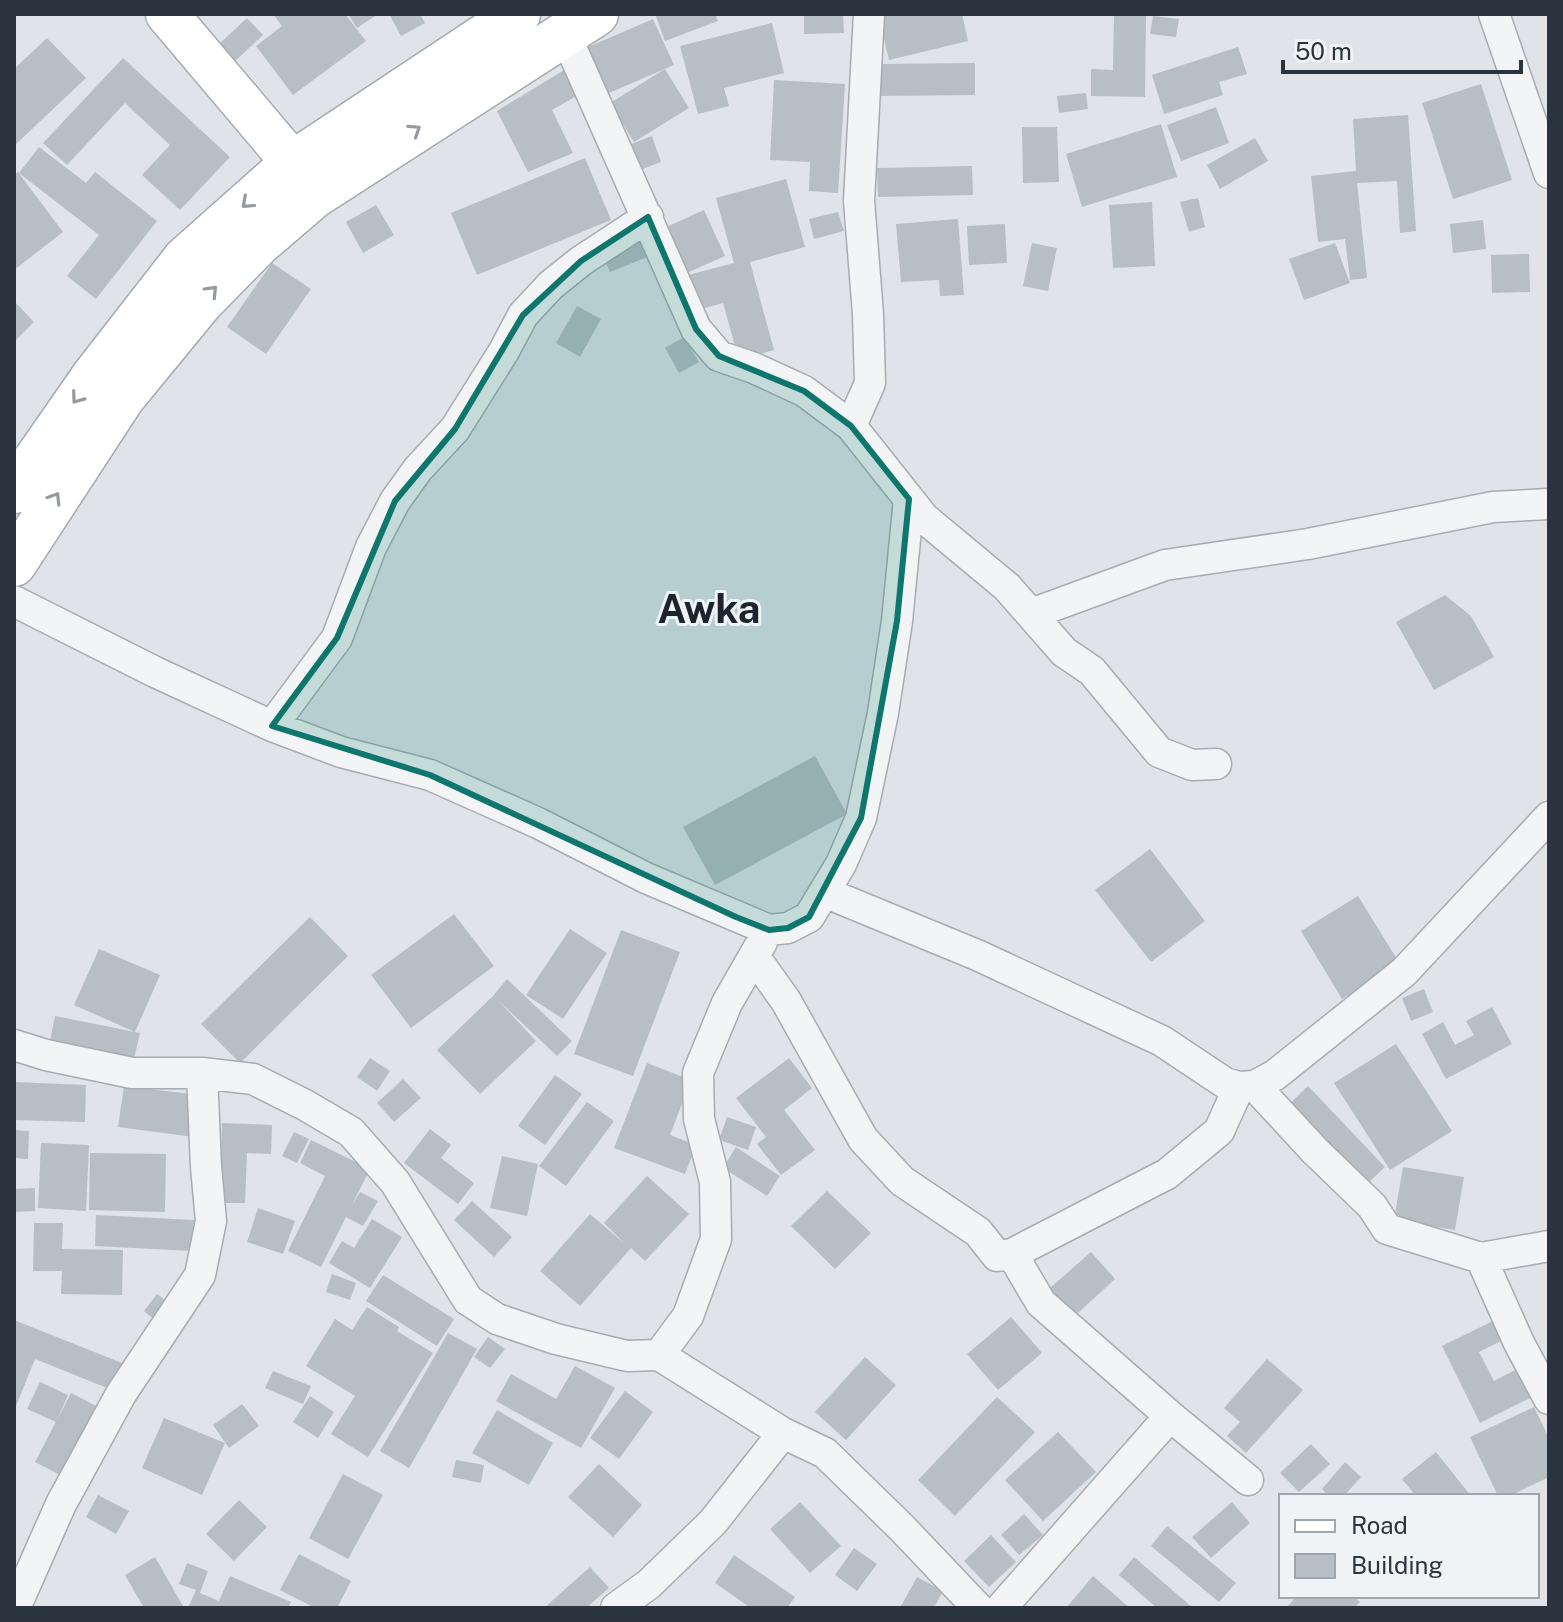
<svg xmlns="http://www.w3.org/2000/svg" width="1563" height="1622" viewBox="0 0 1563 1622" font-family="'Public Sans',sans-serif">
<rect width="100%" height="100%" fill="#e0e4e8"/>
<!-- building -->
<path fill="#b7bec4" d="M273,14H345L366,41L293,95L256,46L282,26Z
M348,14H378L357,28Z
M389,14H420L425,23L401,36Z
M655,14H715L718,21L665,41Z
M804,14H843L844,33L804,34Z
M890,14H962L968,41L889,60L879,17Z
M1114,14H1146L1145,97L1091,96V69L1113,70Z
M1153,16L1179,19L1176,37L1150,34Z
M247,18L263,35L232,64L216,47Z
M653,19L674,65L602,96L581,50Z
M772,23L784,73L724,88L729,106L698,114L680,46Z
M47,38L86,78L14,146V69Z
M1238,47L1247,74L1219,82L1223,95L1164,114L1152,75Z
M123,58L230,157L180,210L142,175L170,145L125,103L67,165L43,143Z
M975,63V95L878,96L877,64Z
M569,67L580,94L552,110L573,153L528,172L497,111Z
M665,69L689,108L634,142L610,103Z
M774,80L845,84L838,193L809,191L810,162L770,160Z
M1481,84L1512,180L1453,199L1422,103Z
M1086,93L1088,109L1059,113L1057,96Z
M1216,107L1229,143L1181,161L1167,125Z
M1408,115L1416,231L1400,233L1397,181L1357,183L1367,278L1350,280L1345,239L1318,242L1311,176L1356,171L1353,119Z
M1161,124L1177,177L1082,207L1066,154Z
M1022,127H1057L1059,182L1023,183Z
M652,136L661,162L640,170L631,144Z
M1255,138L1268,161L1220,189L1207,165Z
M39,147L86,183L95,172L157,221L96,299L67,276L99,235L19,173Z
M585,158L611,220L477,275L451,213Z
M972,166L973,195L878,197L877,168Z
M18,172L63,232L14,270V175Z
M786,179L805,247L750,262L774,350L739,360L723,303L698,310L688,275L734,263L716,198Z
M1198,198L1205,227L1189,232L1180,202Z
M1152,202L1155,266L1113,268L1109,205Z
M376,205L394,235L363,253L346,222Z
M704,210L725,256L680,276L660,230Z
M838,212L844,231L814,239L809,219Z
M958,219L964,295L940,296L939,280L901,282L896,224Z
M1483,220L1486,249L1453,253L1450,224Z
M1005,224L1007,263L969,265L967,226Z
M640,233L650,256L610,272L600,249Z
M1032,243L1057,248L1048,291L1023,286Z
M1335,243L1350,283L1304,300L1289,259Z
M1529,254L1530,292L1492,293L1491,255Z
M272,263L311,289L266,354L227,327Z
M14,301L34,322L14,342Z
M577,306L601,319L580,357L556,343Z
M684,337L699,362L679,373L665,348Z
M1445,595L1471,616L1494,657L1434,690L1396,622Z
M815,756L847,814L715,885L683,827Z
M1150,849L1205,921L1151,962L1095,890Z
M1358,896L1400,964L1342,999L1301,931Z
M454,914L494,966L411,1028L371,975Z
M310,917L348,956L240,1063L201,1024Z
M570,929L607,953L563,1019L526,995Z
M621,930L680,952L633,1076L574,1054Z
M99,949L160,975L135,1032L74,1005Z
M507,979L572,1041L557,1056L499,1001L536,1041L480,1094L437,1050L493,996Z
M1424,989L1433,1012L1411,1021L1402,998Z
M1492,1007L1512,1044L1446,1079L1422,1034L1443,1022L1455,1045L1474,1035L1466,1021Z
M55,1016L140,1033L132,1067L48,1050Z
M1396,1044L1452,1131L1390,1170L1334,1083Z
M370,1058L390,1071L377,1091L357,1077Z
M789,1058L812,1088L784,1110L815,1150L781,1175L757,1144L766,1137L736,1098Z
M647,1063L691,1080L670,1135L696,1145L685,1174L614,1148Z
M555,1075L582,1094L545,1145L518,1126Z
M403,1079L421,1098L394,1122L377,1103Z
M15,1082L86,1085L85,1122L14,1120Z
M124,1086L199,1095L194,1137L118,1127Z
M1308,1086L1385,1167L1363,1188L1286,1107Z
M587,1102L614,1121L566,1186L539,1166Z
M727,1117L756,1127L748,1150L719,1140Z
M222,1123L272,1125L271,1154L247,1153L245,1203H220Z
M430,1129L451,1145L441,1158L474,1183L458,1204L404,1163Z
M14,1130L29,1131L28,1159L14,1158Z
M294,1132L309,1139L297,1163L282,1156Z
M311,1140L370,1169L352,1205L360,1192L378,1201L363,1226L346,1217L321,1267L288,1251L325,1176L300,1163Z
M41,1143L89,1145L86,1211L38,1208Z
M736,1147L780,1176L767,1196L723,1168Z
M90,1153L166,1154L165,1212L89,1210Z
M502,1156L538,1164L527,1216L490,1208Z
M1403,1167L1464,1177L1455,1230L1394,1220Z
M647,1176L689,1214L645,1261L631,1248L580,1306L540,1271L590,1214L625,1244L604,1223Z
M35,1188V1211L14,1212V1189Z
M827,1191L871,1233L835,1269L791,1226Z
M472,1201L512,1237L494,1257L454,1220Z
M258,1208L295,1221L283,1254L247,1242Z
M96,1215L194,1220L192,1251L95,1246Z
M372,1219L402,1237L370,1288L329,1263L342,1241L354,1248Z
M34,1223H63L62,1249L123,1250L122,1295L61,1294L62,1271H33Z
M1091,1252L1115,1279L1067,1323L1042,1295Z
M332,1274L356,1283L350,1300L326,1292Z
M383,1275L454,1319L437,1346L366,1301Z
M157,1294L176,1308L162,1326L144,1311Z
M367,1307L399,1327L397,1331L433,1353L368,1457L331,1434L355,1396L306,1366L335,1319L352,1330Z
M1011,1317L1042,1353L998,1390L967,1354Z
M1497,1319L1507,1338L1479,1352L1494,1381L1521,1367L1536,1395L1480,1423L1442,1346Z
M14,1320L127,1365L117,1392L35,1359L14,1411Z
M448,1333L477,1349L409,1468L380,1451Z
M488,1337L505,1349L490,1368L474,1357Z
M865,1357L896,1385L846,1440L815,1412Z
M1267,1359L1303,1390L1246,1453L1227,1436L1240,1422L1224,1408Z
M575,1366L615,1388L581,1448L496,1401L511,1374L556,1399Z
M273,1371L311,1386L303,1404L265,1388Z
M40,1382L68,1395L56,1422L27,1409Z
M625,1391L653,1412L619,1459L590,1438Z
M71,1393L102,1409L66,1478L35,1462Z
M310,1396L334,1412L318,1438L293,1422Z
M997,1397L1035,1432L955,1516L918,1480Z
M242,1404L259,1426L229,1448L213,1425Z
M1534,1407L1549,1438V1477L1509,1496H1498L1470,1437Z
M497,1410L553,1443L529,1485L472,1453Z
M164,1418L225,1443L202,1495L142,1468Z
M1058,1432L1096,1472L1043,1521L1005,1480Z
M1311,1444L1330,1464L1299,1492L1280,1473Z
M1436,1452L1471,1496H1416L1402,1479Z
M456,1460L484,1465L481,1483L452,1477Z
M1345,1462L1361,1477L1344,1496H1329L1322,1489Z
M599,1464L642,1505L613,1537L568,1497Z
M343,1474L383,1495L348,1559L309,1538Z
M98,1495L129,1511L116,1534L86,1517Z
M239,1500L267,1527L234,1561L206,1534Z
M800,1502L841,1546L810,1573L770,1529Z
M1232,1502L1250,1523L1211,1558L1192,1537Z
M1024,1514L1043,1535L1019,1555L1001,1535Z
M1167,1526L1236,1583L1219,1602L1151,1546Z
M991,1535L1016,1562L989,1587L964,1561Z
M854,1548L877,1564L857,1591L835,1575Z
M299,1554L351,1581L337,1608H315L280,1590Z
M734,1555L795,1597L787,1608H751L715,1583Z
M155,1557L184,1608H144L125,1575Z
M1134,1557L1193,1608H1157L1119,1575Z
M187,1563L208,1571L200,1593L219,1601L230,1576L291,1602L288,1608H188L196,1590L179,1584Z
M590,1567L609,1588L586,1608H544Z
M1093,1576L1130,1608H1066Z
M917,1577L943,1591L934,1608H900Z
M1297,1596H1353L1360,1602L1354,1608H1286Z"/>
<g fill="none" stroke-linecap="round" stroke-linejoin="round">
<!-- street casing -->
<g stroke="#a6acb2" stroke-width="33">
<path id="street" d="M1494,14L1549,173
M565,34L696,329L719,356L754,368L804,391L851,426L924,518L1007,587L1064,652L1092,671L1159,752L1192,765L1216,764
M851,426L870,383L868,314L859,201L869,14
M14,601L155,672L272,726L341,752L430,775L538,823L646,878L769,930L788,928L809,917L841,864L861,818L883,713L897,621L909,499
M1031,614L1165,565L1308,544L1493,507L1549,504
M272,726L337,638L371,547L395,501L418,469L455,429L504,351L523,315L551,285L581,261L648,217
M824,892L977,955L1162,1041L1225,1083L1239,1087L1255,1086L1275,1075L1404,972L1549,817
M754,956L786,1001L863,1139L902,1181L978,1232L997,1256L1012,1254L1167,1174L1219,1131L1239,1087
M14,1045L46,1055L132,1073H202L253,1079L305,1105L351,1132L395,1182L468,1300L497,1319L556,1339L627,1356L659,1355L783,1433L825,1453L901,1527L978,1608
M1255,1086L1315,1151L1372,1206L1387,1229L1481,1258L1549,1246
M1012,1254L1041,1303L1170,1416L1248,1480
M1481,1258L1519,1343L1549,1399
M659,1355L688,1316L716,1239L715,1182L699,1119L698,1073L727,1003L762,942
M15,1608L61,1504L121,1394L200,1275L211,1221L206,1167L202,1073
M616,1608L649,1584L713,1522L783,1433
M1001,1608L1170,1416"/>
</g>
<!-- secondary casing -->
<g stroke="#a6acb2" stroke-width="45">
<path id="secondary" d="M167,14L293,163L312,193"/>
</g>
<!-- primary casing -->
<g stroke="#a0aab3" stroke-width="47">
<path id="primary" d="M14,491L94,376L185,259L293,163L518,14
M14,564L123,397L201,302L258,244L314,196L596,14"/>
</g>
<!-- street -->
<use href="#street" stroke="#f2f4f6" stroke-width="30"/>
<!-- secondary -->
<use href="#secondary" stroke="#fff" stroke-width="42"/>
<!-- primary -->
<use href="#primary" stroke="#fff" stroke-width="44"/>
</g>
<!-- one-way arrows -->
<defs><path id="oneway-chevron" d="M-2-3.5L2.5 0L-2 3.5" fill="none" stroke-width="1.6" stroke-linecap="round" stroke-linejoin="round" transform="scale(2)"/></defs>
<g stroke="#949a9e">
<use href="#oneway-chevron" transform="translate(415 130) rotate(-33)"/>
<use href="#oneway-chevron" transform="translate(247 203) rotate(138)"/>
<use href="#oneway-chevron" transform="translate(212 291) rotate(-46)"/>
<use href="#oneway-chevron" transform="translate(77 398) rotate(126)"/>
<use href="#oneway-chevron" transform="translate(55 498) rotate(-58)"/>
</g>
<!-- marked area -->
<path fill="#0f766e" fill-opacity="0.2" stroke="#0f766e" stroke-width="6" stroke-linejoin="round" d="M648,217L696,329L719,356L804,391L851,426L909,499L897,621L861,818L809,917L788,928L769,930L736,917L430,775L272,726L337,638L395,501L455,429L523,315L581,261Z"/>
<g text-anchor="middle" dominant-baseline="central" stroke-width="6" stroke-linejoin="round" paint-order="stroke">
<!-- town labels -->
<g font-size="40" font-weight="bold" fill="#1c252f" stroke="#eff3f5">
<text x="709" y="608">Awka</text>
</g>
</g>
<!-- border -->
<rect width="1563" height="1622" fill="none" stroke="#2a343e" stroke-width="32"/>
<!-- legend -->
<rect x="1279" y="1494" width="260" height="104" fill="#eff3f5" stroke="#a0a7ac" stroke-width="2"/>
<rect x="1295" y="1520" width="40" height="12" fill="#ffffff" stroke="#a0a7ac" stroke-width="2"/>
<text x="1351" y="1534" font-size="24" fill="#2a343e">Road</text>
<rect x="1295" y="1554" width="40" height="24" fill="#b7bec4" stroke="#a0a7ac" stroke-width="2"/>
<text x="1351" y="1574" font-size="24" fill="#2a343e">Building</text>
<!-- scale -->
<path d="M1283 60v12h238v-12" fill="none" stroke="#2a343e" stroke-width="4"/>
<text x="1295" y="60" font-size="24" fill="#2a343e" stroke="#eff3f5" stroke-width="6" paint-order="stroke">50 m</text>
</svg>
